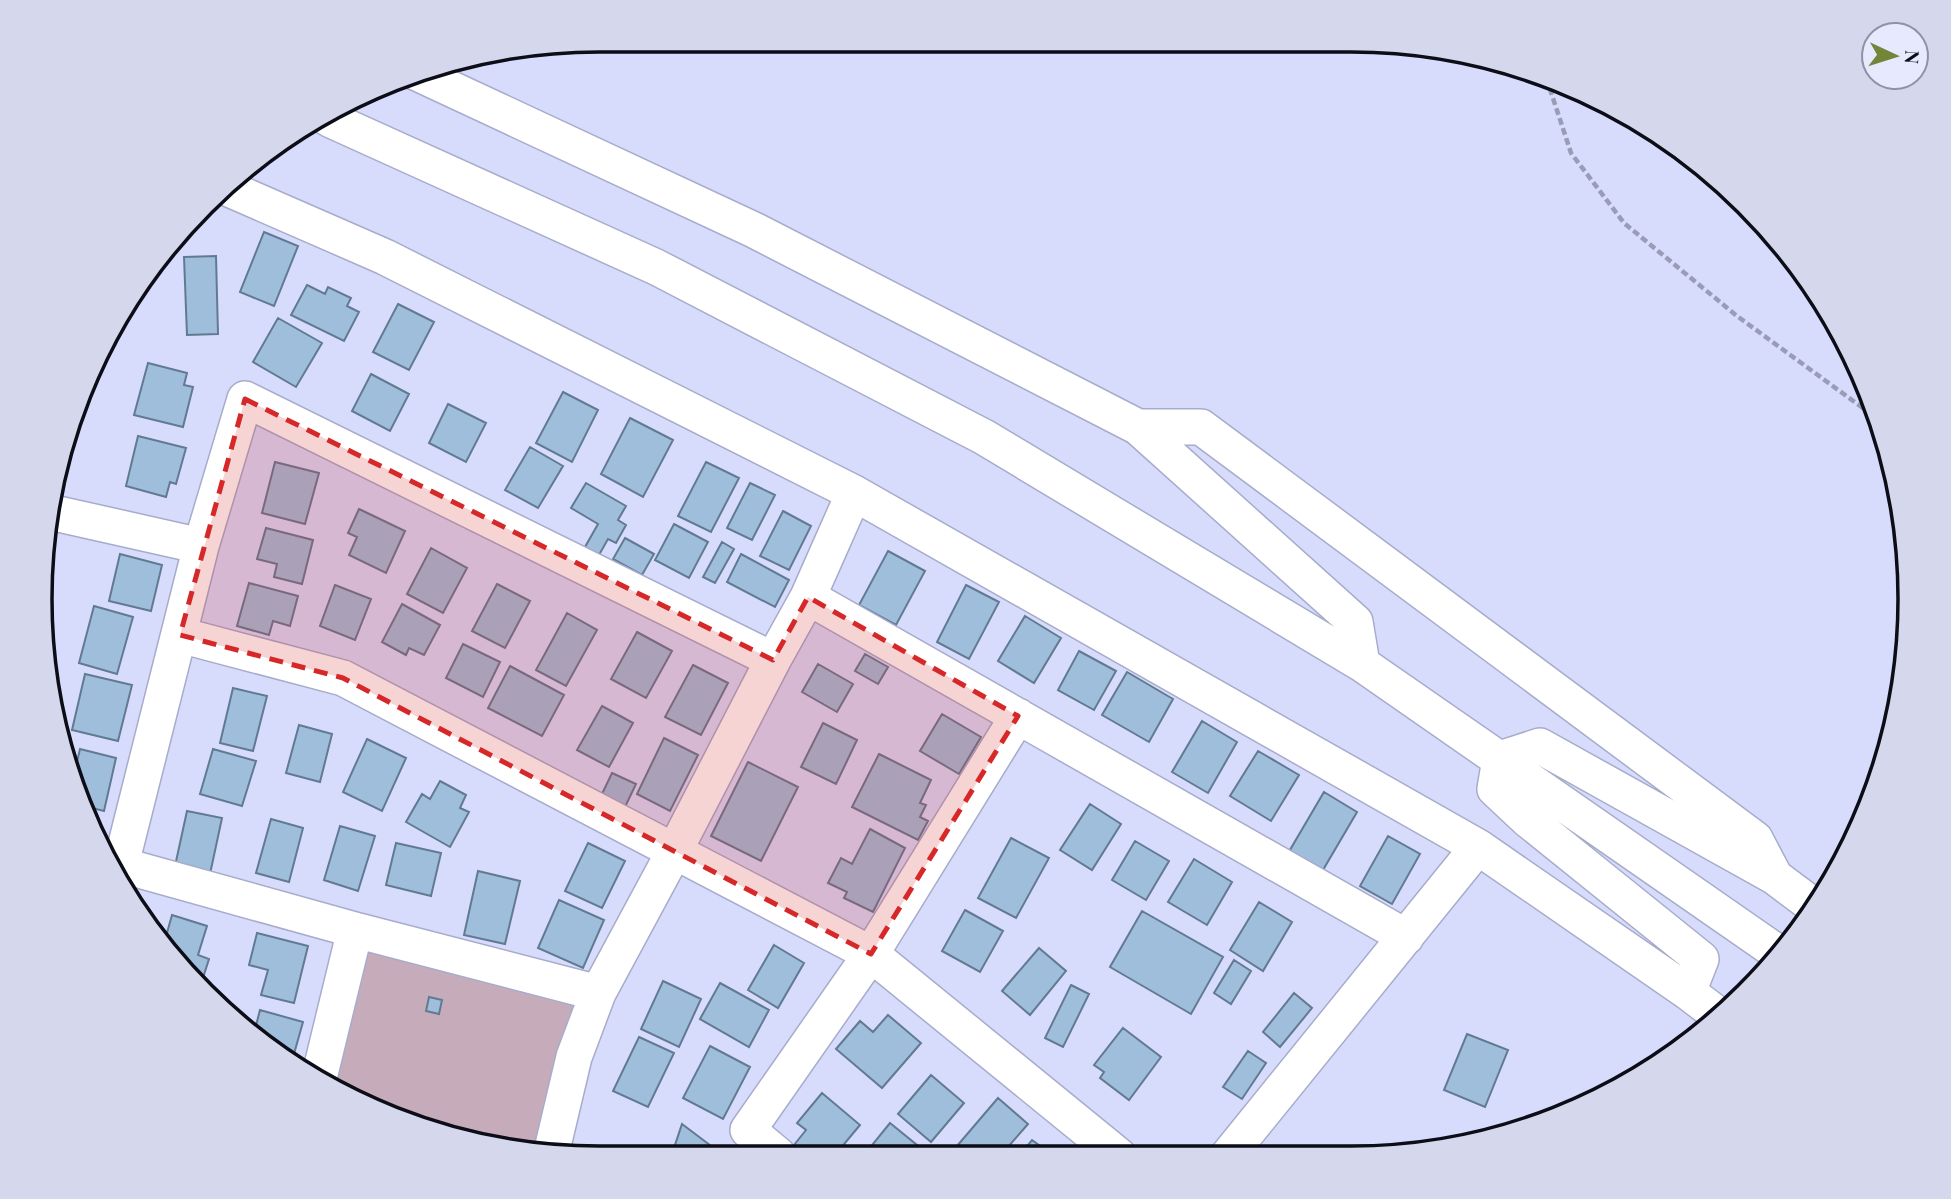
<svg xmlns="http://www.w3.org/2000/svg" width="1951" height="1199" viewBox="0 0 1951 1199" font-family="'Playfair Display',serif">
<rect width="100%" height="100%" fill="#d7dcfd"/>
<!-- green -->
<path fill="#c6acbb" d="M355,930L598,993L551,1154H527L386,1116L319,1078Z"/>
<!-- building -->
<path fill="#9fbedc" stroke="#627a91" stroke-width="2" d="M264,232L298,246L274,306L240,292Z
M216,256L218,334L187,335L184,257Z
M307,285L325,294L328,287L351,298L347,306L359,312L344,341L291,315Z
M398,304L434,322L409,370L373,352Z
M278,318L322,343L296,387L253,362Z
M148,363L187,373L184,385L193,387L183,427L134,415Z
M371,374L409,394L390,431L352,411Z
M563,392L598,410L572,462L536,443Z
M448,404L486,423L466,462L429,443Z
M630,418L673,440L643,497L601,474Z
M138,436L186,448L176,484L170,482L166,497L126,486Z
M530,447L563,466L538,508L505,490Z
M275,462L319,473L305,524L262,513Z
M706,462L739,478L711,532L678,516Z
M586,483L626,506L618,520L626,525L616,543L608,539L599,555L585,547L598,524L571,508Z
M750,483L775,495L752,540L727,528Z
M359,509L405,531L386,573L349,555L357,537L348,533Z
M783,511L811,526L789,570L760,556Z
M674,524L708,542L689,578L655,560Z
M266,528L313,540L302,584L274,577L277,564L257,559Z
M625,538L654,554L642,575L613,559Z
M722,542L734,549L715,583L703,577Z
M431,548L467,568L443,613L407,594Z
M888,551L925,571L896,625L859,605Z
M120,554L162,565L151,611L109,601Z
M741,554L789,580L775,607L727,582Z
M249,583L298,596L290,626L273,621L269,635L237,626Z
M497,584L530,601L505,648L472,631Z
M335,585L371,599L355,640L320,626Z
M966,585L999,602L969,659L937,642Z
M41,592L52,594L44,624L40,599Z
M402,604L440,625L424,655L409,648L406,655L382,642Z
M94,606L133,617L117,674L79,663Z
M567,613L597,630L566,686L536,670Z
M1025,616L1061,638L1034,683L998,661Z
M637,632L672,651L646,698L611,679Z
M463,644L500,662L483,697L446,678Z
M1079,651L1116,671L1094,710L1058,690Z
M865,654L888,667L878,684L855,671Z
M818,664L853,684L837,712L802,692Z
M693,665L728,683L701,735L665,717Z
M510,666L564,695L542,736L488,708Z
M1127,672L1173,699L1149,742L1102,715Z
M85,674L132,685L118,741L72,730Z
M233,688L267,696L253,751L220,743Z
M602,706L633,723L609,767L577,750Z
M942,714L981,737L959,774L920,751Z
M1202,721L1237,742L1208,793L1172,772Z
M823,723L857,740L836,784L801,767Z
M299,725L332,734L320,782L286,773Z
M664,738L698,755L670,811L637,794Z
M367,739L406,758L382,811L343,792Z
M80,749L116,758L104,811L84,806L72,783Z
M213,749L256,761L242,806L200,794Z
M1258,751L1299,775L1271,821L1230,796Z
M879,754L931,780L920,803L926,805L920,817L928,821L918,840L852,807Z
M748,762L798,787L761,861L711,836Z
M612,773L636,784L625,807L601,796Z
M440,781L466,795L460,808L469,812L450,847L406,822L422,794L430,799Z
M1324,792L1357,812L1320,875L1287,855Z
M1090,804L1121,824L1092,870L1060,850Z
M187,811L222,818L210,874L175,866Z
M271,819L303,828L289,882L256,873Z
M340,826L375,836L358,891L324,880Z
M870,829L905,848L873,912L844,898L847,892L828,883L841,858L852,864Z
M1388,836L1420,854L1392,904L1360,886Z
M1011,838L1049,858L1016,918L978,898Z
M1135,841L1169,861L1146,900L1112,880Z
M396,843L441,853L431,896L386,885Z
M588,843L625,861L602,908L565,891Z
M1194,859L1232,882L1207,925L1168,902Z
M478,871L520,881L505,944L464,935Z
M559,900L604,920L583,968L538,948Z
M1259,902L1292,922L1263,971L1230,950Z
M965,910L1003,931L980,972L942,951Z
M1142,911L1223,957L1191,1014L1110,967Z
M172,915L207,926L198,955L209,959L201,984L163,947Z
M257,933L308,946L294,1003L261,995L268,970L249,965Z
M774,945L804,963L778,1008L748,990Z
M1039,948L1066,971L1030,1015L1002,991Z
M1234,960L1251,971L1231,1004L1214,993Z
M663,981L701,999L679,1047L641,1029Z
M720,983L769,1010L749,1047L700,1019Z
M1071,985L1089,994L1063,1047L1045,1038Z
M1294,993L1312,1008L1280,1047L1263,1032Z
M429,997L442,1000L439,1014L426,1011Z
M260,1010L303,1022L292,1061L259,1043L253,1037Z
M888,1015L921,1043L882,1088L836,1049L860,1021L873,1032Z
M1123,1028L1161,1057L1129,1100L1100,1078L1104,1072L1094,1065Z
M1467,1034L1508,1050L1485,1107L1444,1090Z
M639,1037L674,1053L648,1107L613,1091Z
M710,1046L750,1067L723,1119L683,1098Z
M1248,1051L1266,1063L1242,1099L1223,1087Z
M931,1075L964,1103L931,1142L898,1114Z
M822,1093L860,1125L835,1155H796L790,1150L806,1130L797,1123Z
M998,1098L1028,1124L1000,1156H969L957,1146Z
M890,1123L917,1145L909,1156L864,1155Z
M682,1124L723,1155H678L673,1151Z
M1032,1140L1054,1156H1019Z"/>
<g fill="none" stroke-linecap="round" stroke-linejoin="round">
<!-- minor casing -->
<g stroke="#a7accb" stroke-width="38">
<path id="minor" d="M415,72L754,230L1138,427L1355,622L1362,664
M329,119L656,267L984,437L1362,664L1781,955
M227,188L385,257L854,493L1478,847L1688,992L1722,1018
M1138,427H1201L1755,839L1775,877
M54,513L201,546
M808,597L1406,937
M180,635L343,678L871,954L1119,1156
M121,865L355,930L598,993
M119,872L201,546L245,399L773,660
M1688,992L1701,959L1527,819L1495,789L1500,759L1540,746L1775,877L1815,907
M319,1078L355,930
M551,1154L574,1057L598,993L675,850L773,660L808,597L854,493
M778,1155L748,1130L871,954L1018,716
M1227,1157L1478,847"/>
</g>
<!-- path -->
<path stroke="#999cb6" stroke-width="4.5" stroke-dasharray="7 3.5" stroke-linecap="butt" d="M1548,78V83L1571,153L1624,223L1737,316L1882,422"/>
<!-- minor -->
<use href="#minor" stroke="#fff" stroke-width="35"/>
</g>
<!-- marked area -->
<path fill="#d62828" fill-opacity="0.2" stroke="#d62828" stroke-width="5" stroke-dasharray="14 9" stroke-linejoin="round" d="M245,399L773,660L808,597L1018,716L871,954L343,678L180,635Z"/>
<!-- crop -->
<path d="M0 0H1951V1199H0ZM599 52H1351A547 547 0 0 1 1898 599V599A547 547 0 0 1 1351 1146H599A547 547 0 0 1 52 599V599A547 547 0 0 1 599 52Z" fill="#d5d8ec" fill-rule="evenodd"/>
<path fill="none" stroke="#0c0d17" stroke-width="3.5" d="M599 52H1351A547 547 0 0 1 1898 599V599A547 547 0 0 1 1351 1146H599A547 547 0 0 1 52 599V599A547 547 0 0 1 599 52Z"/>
<!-- north arrow -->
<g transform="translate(1895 56) rotate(94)"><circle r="33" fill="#e7eafe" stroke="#8f92a2" stroke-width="2"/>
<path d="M0-5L12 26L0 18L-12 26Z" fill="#728637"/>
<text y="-10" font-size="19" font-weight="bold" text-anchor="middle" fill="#0c0d17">N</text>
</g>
</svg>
